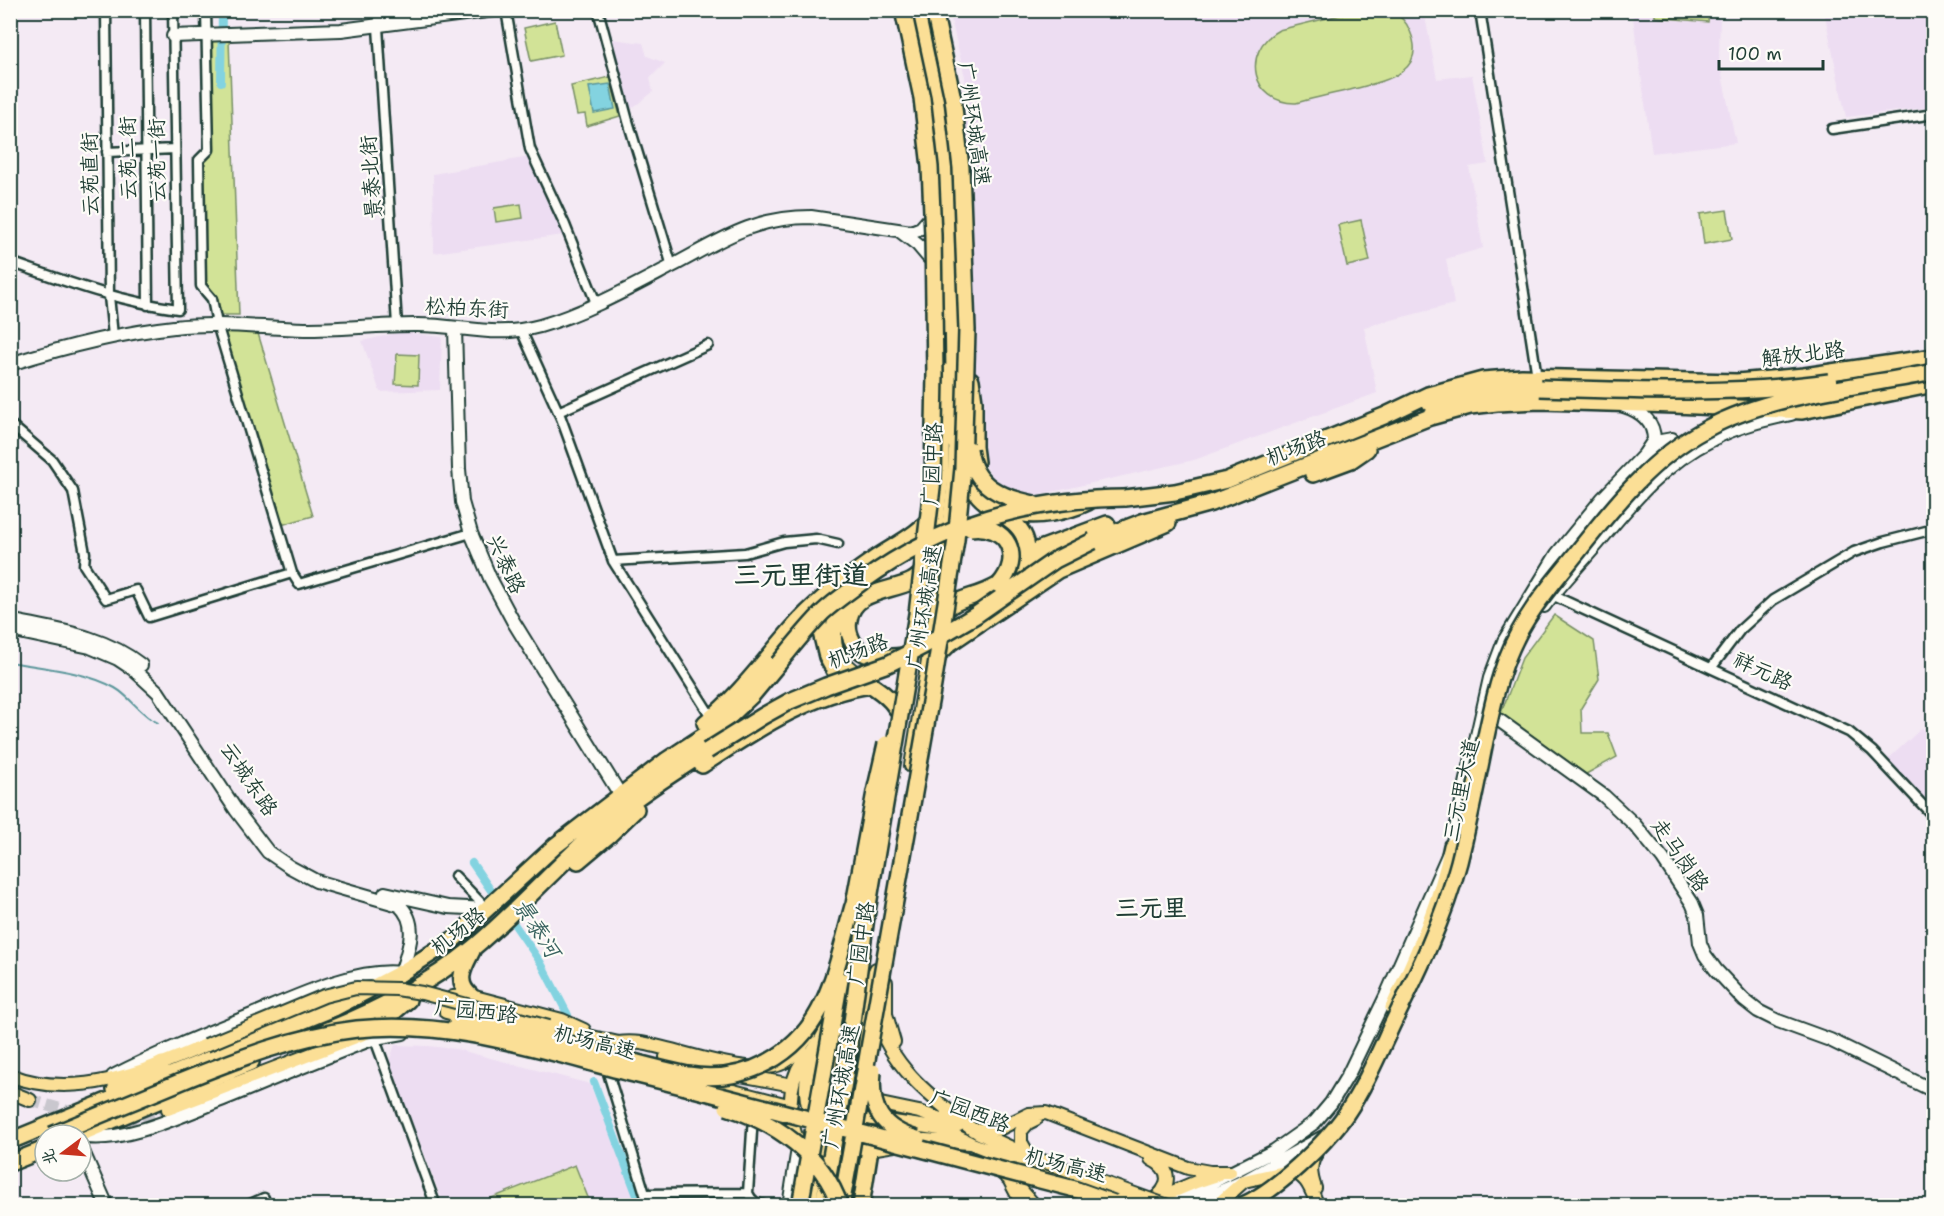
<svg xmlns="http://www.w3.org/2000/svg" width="1944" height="1216" viewBox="0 0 1944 1216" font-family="'Shantell Sans','LXGW WenKai TC',sans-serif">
<rect width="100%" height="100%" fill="#f4eaf4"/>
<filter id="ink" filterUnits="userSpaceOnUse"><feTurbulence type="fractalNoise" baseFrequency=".0167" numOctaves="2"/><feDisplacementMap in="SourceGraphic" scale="12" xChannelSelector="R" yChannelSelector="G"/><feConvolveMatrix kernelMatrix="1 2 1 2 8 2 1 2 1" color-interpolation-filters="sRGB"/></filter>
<g filter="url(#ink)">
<!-- built -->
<path fill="#edddf2" d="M949,11H1424L1437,79L1472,75L1488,164L1469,167L1483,248L1446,259L1454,304L1364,327L1377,393L1194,460L1030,497L999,490L985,464L970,331L965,77Z
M1632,11H1720L1719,60L1736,143L1652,153Z
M1824,11H1933V107L1846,117Z
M612,39L643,43L647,56L665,63L650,78L653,92L631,109Z
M529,157L563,235L434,253L433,174Z
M402,332L442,337L440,390L380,392L362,341Z
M1922,728L1933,740V810L1886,761Z
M395,1045L428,1046L456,1049L590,1084L638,1205H444L389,1061Z"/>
<!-- green -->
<path fill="#d2e397" stroke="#789066" stroke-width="1.5" d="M1360,10C1381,10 1401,8 1410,31C1429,75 1380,82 1350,90C1332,94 1314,98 1296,103C1252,104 1240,51 1279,30Z
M1655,11H1709L1708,22L1655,17Z
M555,21L562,55L531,61L524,28Z
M229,40L239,315H217L214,299L204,278L203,163L210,151L209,41Z
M610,77L620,116L587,126L585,114L577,115L571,86Z
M521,204L523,218L496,222L494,208Z
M1727,210L1732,239L1704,244L1700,214Z
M1361,220L1370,261L1347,266L1338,225Z
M221,330H257L313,516L281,525Z
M397,354L419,355L418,385L395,384Z
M1554,615L1594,641L1599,679L1581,708L1582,733H1608L1617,757L1586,774L1501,713L1522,658Z
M575,1165L591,1205H480L479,1203Z"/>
<!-- water -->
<path fill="#83d3e0" stroke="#5b979b" stroke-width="1.5" d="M610,84L615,109L594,113L589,87Z"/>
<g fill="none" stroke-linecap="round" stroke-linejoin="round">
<!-- stream -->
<path stroke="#5b979b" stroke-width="2" d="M10,662C44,668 84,671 115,688C131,697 140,715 158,723"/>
<!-- canal -->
<path stroke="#83d3e0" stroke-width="8" d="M221,82L222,10
M472,863L541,963L568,1015
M594,1082L641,1206"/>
<!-- primary-tunnel -->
<path stroke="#c9c7ce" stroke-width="12" stroke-dasharray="12 6" stroke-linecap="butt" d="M30,1100L77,1114
M124,1119L148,1116L168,1109"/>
<!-- street casing -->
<g stroke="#1f3d34" stroke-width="13">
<path id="street" d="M106,10L109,296L113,336
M145,10L148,305
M206,10L209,150L199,160L201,286L212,299L217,324L292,573L299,584L471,533
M380,10L378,27L397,325
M506,10L530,149L565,225L596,303
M598,10L628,121L672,266
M1480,10L1537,377
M1832,129L1934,114
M107,152L175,149
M10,262C68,282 117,301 178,309L173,10
M521,330L561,418L613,561L712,718
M558,412L708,345
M10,424L52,460L73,491L85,553L84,565L106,599L136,590L149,617L292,573
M613,561L745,553L784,542L816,539L838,544
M1552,595L1849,732L1872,751L1934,817
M1712,667L1740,630L1773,600L1854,552L1883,542L1934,529
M455,876L487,909
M373,1034L436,1206
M608,1073L645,1194L748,1193
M753,1116L748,1193C752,1202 757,1204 767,1206
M246,1206L264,1198L266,1206"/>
</g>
<!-- secondary casing -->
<g stroke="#1f3d34" stroke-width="16">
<path id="secondary" d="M173,36L341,30L495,10
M901,232L918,245L929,258
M455,328L459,469L462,502L471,533L490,578L513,621L616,788
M10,364C64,347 118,333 174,327C218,322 261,328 305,329C341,329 378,325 414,325C460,324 492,339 540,326C585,313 630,288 672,266C721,240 753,217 811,217L911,232L921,228L928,220
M1649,451L1661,441L1672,439L1677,444L1680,452
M1544,606C1561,584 1580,564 1598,543C1632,502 1664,463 1713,439C1737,426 1764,420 1791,414
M10,620C56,630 103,635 141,665
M10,630L90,647L118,659L133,669L158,692L236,810L268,852L290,867L316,881L399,905C420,924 408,951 401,973C357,967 293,998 252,1015C205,1034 158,1053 113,1076
M1496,718L1604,796L1635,825L1663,859L1692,903L1697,915L1700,943L1705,955L1716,970L1744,1000L1758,1011L1778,1021L1830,1040L1934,1091
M385,893L448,907L487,909
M81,1136C121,1145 187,1113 226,1098C275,1078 325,1057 375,1038L403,1033
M81,1147L107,1206
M789,1206L799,1142
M1165,1206L1274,1151L1315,1122L1331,1103L1348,1075L1386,996L1452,846L1490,678L1504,641L1557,554L1602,499L1644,455L1654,440C1654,421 1640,411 1624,406
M1188,1206L1244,1181L1323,1137"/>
</g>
<!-- primary casing -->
<g stroke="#1f3d34" stroke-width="16">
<path id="primary" d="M911,766L942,574L953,488L955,451
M886,982V1014L894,1042
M839,991L852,958L857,936
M875,1014C891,1068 931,1097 973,1130
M470,1018L446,1012V1002L453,997L471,996L562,1020L584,1030
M549,1027L623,1044
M618,1043C626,1042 633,1042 641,1043C675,1048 752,1079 783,1063C794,1057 801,1046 809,1036
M834,1046L833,1064L841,1072C851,1072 852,1068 855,1059L867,988L876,969
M666,1057L708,1069L787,1084
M812,1057C803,1083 804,1101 815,1126
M10,1075C74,1101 148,1071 206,1045
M691,1080L784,1104
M10,1092L30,1100
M823,1092L919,1112L959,1125
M168,1109L369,1032
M819,1111L941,1129L970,1143L1062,1179
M973,1130L999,1129L1029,1114L1046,1113L1188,1168L1210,1172H1230
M977,1132L1027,1155
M826,1139L847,1146L870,1149L925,1140L970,1143
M799,1142C787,1121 788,1082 802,1062C806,1057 812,1053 815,1048C821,1041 825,1032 829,1024
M1029,1156L1021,1142V1131L1028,1123L1036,1119
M1151,1159C1174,1170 1170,1188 1152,1201
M997,1169L1009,1179L1023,1206
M1315,1188C1310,1174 1309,1163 1318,1151
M1021,1190L1035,1206
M1158,1198L1196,1182L1217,1175
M1216,1206L1244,1181L1289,1171C1307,1174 1311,1190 1318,1206"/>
</g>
<!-- highway casing -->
<g stroke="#1f3d34" stroke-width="20">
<path id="highway" d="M911,10L928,78L938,147L942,326
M924,10L945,100L951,166L955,441C961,460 966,481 979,496C988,506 999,511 1009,519C1038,540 1028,569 1006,591
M971,380L974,401V447L976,462
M1430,403L1487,392L1540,388
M1313,474L1351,460L1367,449
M1125,498L1175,492L1227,480L1384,416L1428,395L1483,380L1522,377L1737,382L1804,376L1934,357
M1013,511C1033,520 1069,511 1088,502
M1093,541L1142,522L1211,503L1430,417L1470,406L1497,403L1540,401L1675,405L1802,411L1934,384
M1034,567L1033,557L1040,549L1107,524
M853,591C842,602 836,614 834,629C827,675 878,678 897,709
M810,611L818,620L827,657L845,690
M933,628C952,592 969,603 999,585
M943,650L950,643L1058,570L1168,523
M904,656C885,658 864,661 853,642C849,635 847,628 849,620C853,590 891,592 912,581C919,577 924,571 930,565L941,478L942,371
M705,723C739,696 764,661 792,629C815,602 847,578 876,558C895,545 922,533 934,513
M702,765C753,732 809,693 871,685
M578,861L609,835L636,809
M471,996C454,982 464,967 472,951
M1393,1008C1417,955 1441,903 1452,846
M372,1030L408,1000
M326,1031C379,1009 429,984 473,948C522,907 564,858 613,816C642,792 675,772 707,751
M115,1090L162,1064
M77,1135L251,1062
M10,1141L334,1008L401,973L454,939L555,846L667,760L705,735L731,715L753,694L778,664
M10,1163L45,1149
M1071,1188L1133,1206
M808,1206L814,1164L821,1135
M823,1206L831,1157
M841,1206L849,1162
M861,1206L870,1149"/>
</g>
<!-- street -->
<use href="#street" stroke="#fdfcf7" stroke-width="8"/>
<!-- secondary -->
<use href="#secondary" stroke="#fdfcf7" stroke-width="12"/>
<!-- primary -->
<use href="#primary" stroke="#fbdf96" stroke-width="12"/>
<!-- highway -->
<use href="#highway" stroke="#fbdf96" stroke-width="15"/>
<!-- primary-bridge casing -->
<g stroke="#1f3d34" stroke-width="16" stroke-linecap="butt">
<path id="primary-bridge" d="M206,1045L324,996L356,988L397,989L422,993L549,1027
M1029,1156L1168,1206"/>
</g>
<!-- highway-bridge casing -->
<g stroke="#1f3d34" stroke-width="20" stroke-linecap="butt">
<path id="highway-bridge" d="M1540,388C1637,391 1733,395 1829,382
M969,449C974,487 1001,497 1034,504
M970,528C1008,523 1024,558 999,585
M778,664C793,646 807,628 823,612C836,600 850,591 863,581C943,523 1028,499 1125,498
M707,751L763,716L790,701L826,686L888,664L923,646L976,615L1055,560L1093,541
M852,915L875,792L886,744
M457,1022C536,1027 610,1060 688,1075C745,1084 798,1056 823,1003C837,973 844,938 853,906
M873,1072C869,1109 882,1129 917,1139
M727,1107C777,1123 822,1154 840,1206
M52,1135C94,1117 137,1100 180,1082C237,1059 295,1036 357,1029C452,1019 543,1051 634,1074C780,1110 925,1151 1071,1188
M831,1157L844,1082L866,917L917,614L933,479L935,374L933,235L930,167L922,98L903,10
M849,1162L933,685L956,540L963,468L967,330L961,168L953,99L934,10
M1121,1201L1144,1206
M800,1206L840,980
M1241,1206C1274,1193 1326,1143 1346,1114C1365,1086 1378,1055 1392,1025C1418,972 1444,919 1459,862C1469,822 1477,782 1485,741C1491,713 1497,683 1508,656C1523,617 1550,586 1576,554C1614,506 1651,458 1706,429C1773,393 1859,387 1934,372"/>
</g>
<!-- primary-bridge -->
<use href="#primary-bridge" stroke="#fbdf96" stroke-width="12"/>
<!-- highway-bridge -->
<use href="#highway-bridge" stroke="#fbdf96" stroke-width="15"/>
</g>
</g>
<g text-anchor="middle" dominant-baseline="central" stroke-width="4.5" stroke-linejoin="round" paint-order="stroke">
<!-- street labels -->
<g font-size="21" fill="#1f3d34" stroke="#fdfcf7">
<text transform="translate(974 124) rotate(82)">广州环城高速</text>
<text transform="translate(128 158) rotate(-91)">云苑二街</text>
<text transform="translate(157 160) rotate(-91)">云苑一街</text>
<text transform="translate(90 174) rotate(-91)">云苑直街</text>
<text transform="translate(371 177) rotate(-94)">景泰北街</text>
<text transform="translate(467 308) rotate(3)">松柏东街</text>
<text transform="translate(1803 354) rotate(-7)">解放北路</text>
<text transform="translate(1296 448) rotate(-21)">机场路</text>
<text transform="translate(932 464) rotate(-87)">广园中路</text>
<text transform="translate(506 564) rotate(65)">兴泰路</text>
<text transform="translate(924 607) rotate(-81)">广州环城高速</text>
<text transform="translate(858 651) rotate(-21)">机场路</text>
<text transform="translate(1763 671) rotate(25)">祥元路</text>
<text transform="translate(249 779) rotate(56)">云城东路</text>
<text transform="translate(1461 790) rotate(-78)">三元里大道</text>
<text transform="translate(1680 855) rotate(55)">走马岗路</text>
<text transform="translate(458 931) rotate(-39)">机场路</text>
<text transform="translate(861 943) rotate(-82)">广园中路</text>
<text transform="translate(476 1011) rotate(6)">广园西路</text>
<text transform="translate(595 1042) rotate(14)">机场高速</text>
<text transform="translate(841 1086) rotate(-80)">广州环城高速</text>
<text transform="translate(970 1111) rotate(21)">广园西路</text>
<text transform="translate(1066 1165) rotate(14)">机场高速</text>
</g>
<!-- water labels -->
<g font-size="22" font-style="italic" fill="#38625f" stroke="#fdfcf7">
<text transform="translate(537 928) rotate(57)">景泰河</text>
</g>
<!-- quarter labels -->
<g font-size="24" font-weight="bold" fill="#1f3d34" stroke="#fdfcf7">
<text x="1151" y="908">三元里</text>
</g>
<!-- district labels -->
<g font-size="27" font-weight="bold" fill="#1f3d34" stroke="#fdfcf7">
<text x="801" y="574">三元里街道</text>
</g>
</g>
<!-- margin -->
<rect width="1944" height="1216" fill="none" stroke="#fdfcf7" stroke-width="36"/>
<rect x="18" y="18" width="1908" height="1180" fill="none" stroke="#1f3d34" stroke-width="2" filter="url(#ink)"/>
<!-- north arrow -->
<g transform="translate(63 1153) rotate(254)"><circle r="28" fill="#fdfcf7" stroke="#a4b0a9" stroke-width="1.5"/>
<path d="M0-4.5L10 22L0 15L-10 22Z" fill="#c8321e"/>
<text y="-9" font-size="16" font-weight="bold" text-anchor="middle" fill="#1f3d34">北</text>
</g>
<!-- scale -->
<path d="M1719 60v9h104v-9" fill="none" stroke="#1f3d34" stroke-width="3"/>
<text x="1728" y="60" font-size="18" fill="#1f3d34" stroke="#fdfcf7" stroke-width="4.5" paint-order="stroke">100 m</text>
</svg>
